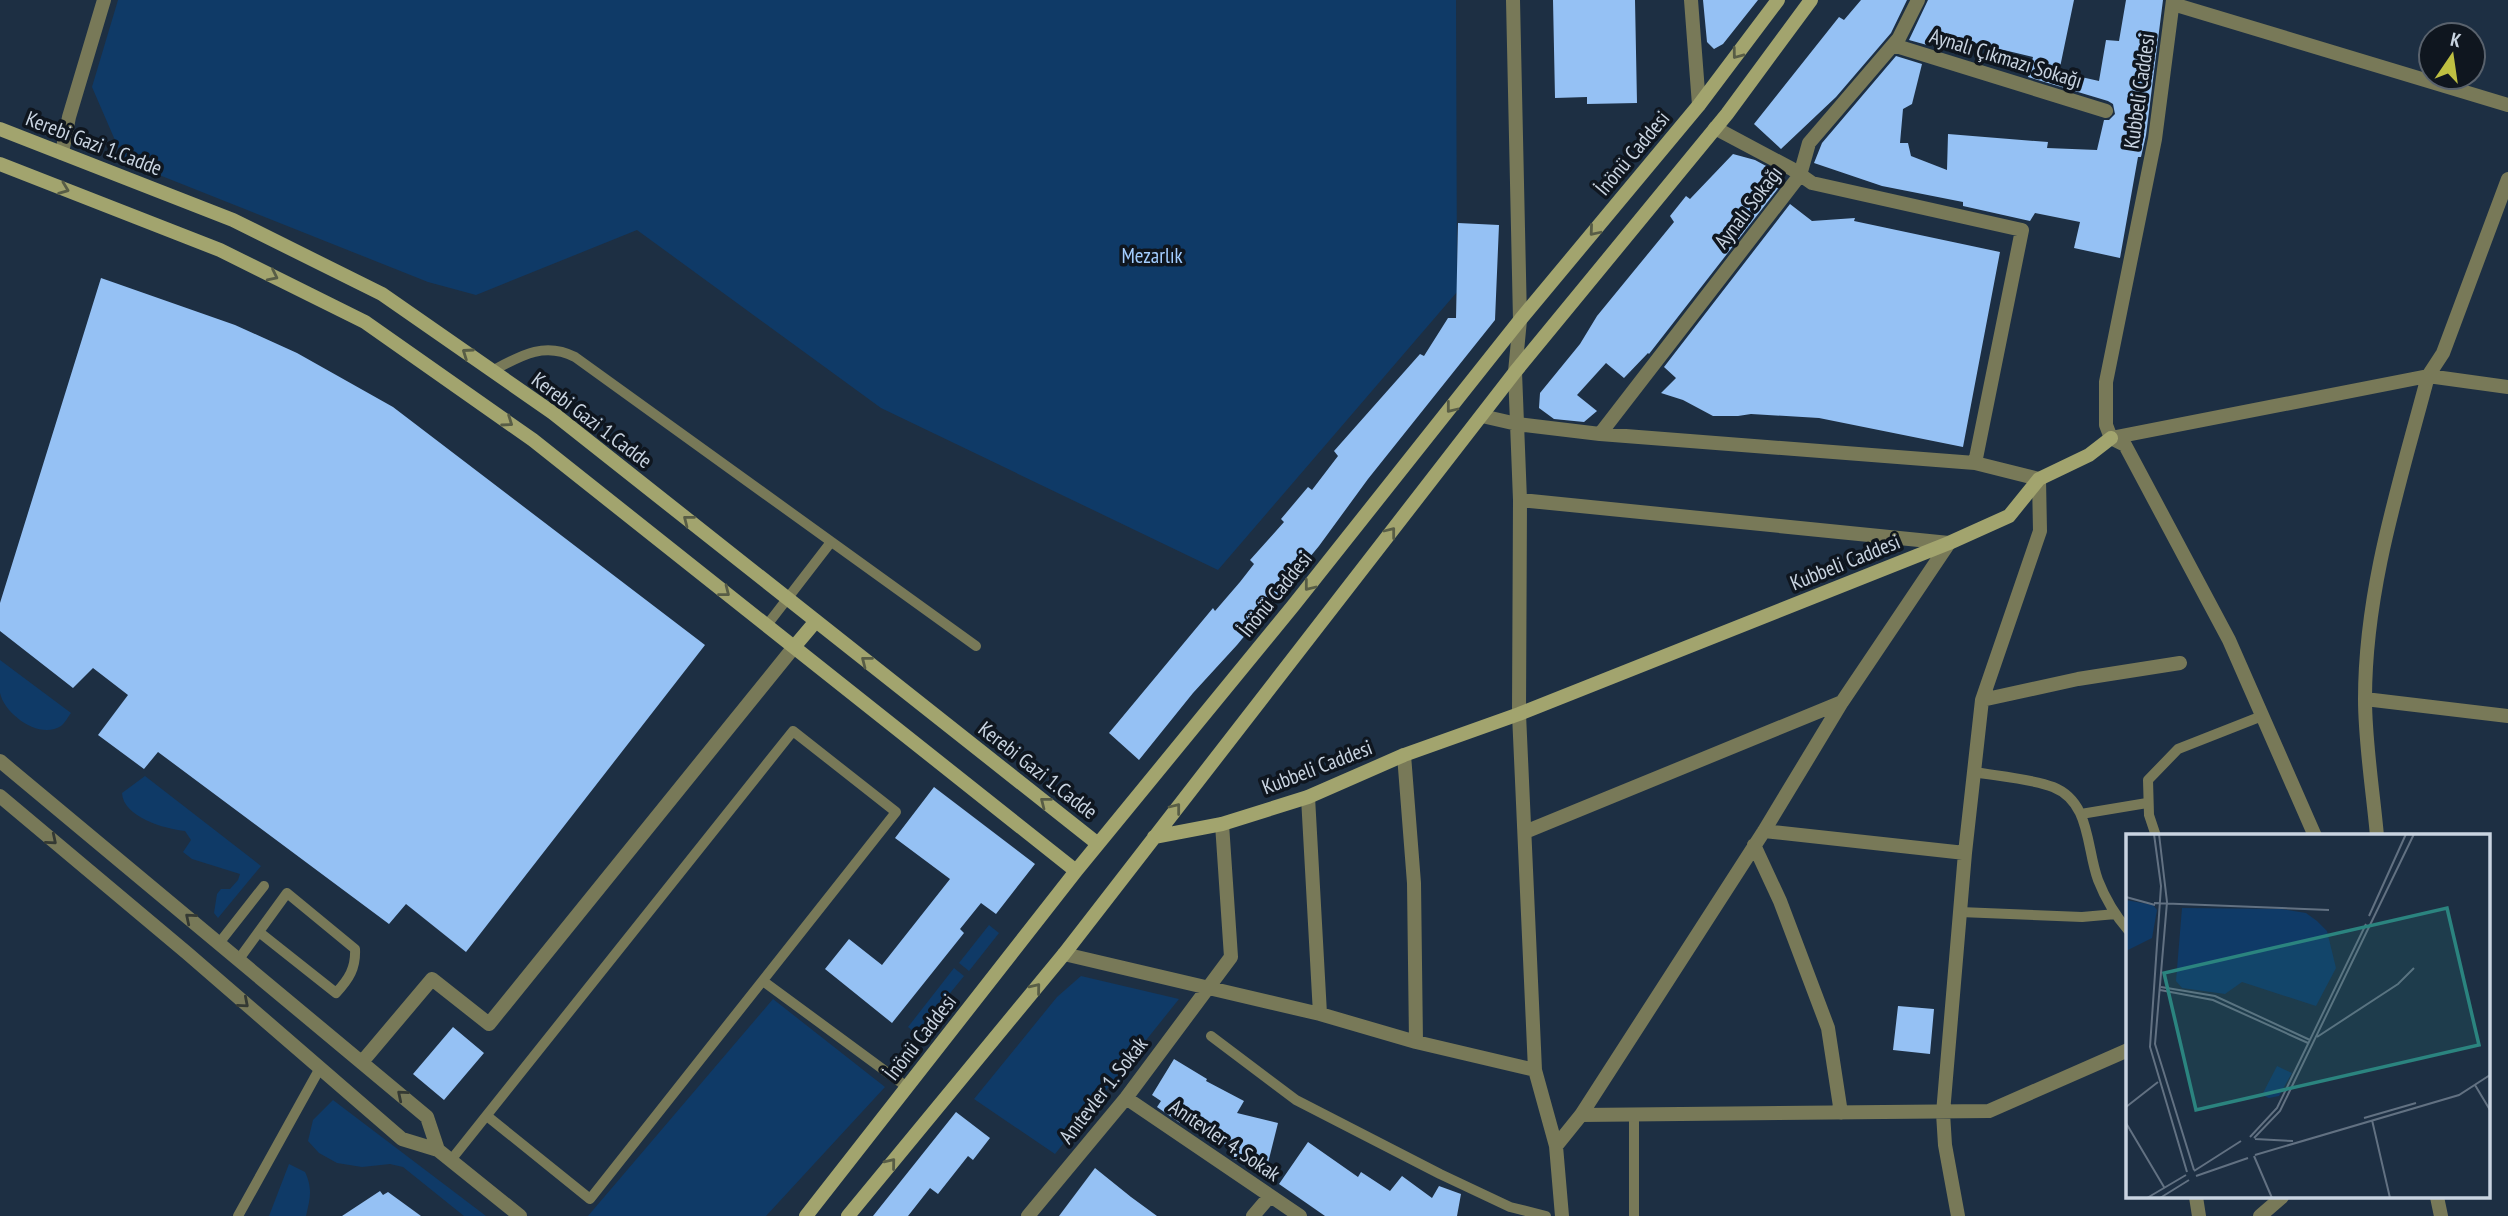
<svg xmlns="http://www.w3.org/2000/svg" width="2508" height="1216" viewBox="0 0 2508 1216" font-family="'PT Sans Narrow',sans-serif">
<rect width="100%" height="100%" fill="#1d2f43"/>
<!-- green -->
<path fill="#0f3a67" d="M118,0H1456L1457,292L1218,570L881,408L637,230L476,295L428,282L124,161L92,87Z
M0,660L71,713C68,717 65,723 61,726C40,740 5,715 0,693C0,683 0,670 0,660Z
M145,776L261,866L218,918L214,913L217,894L221,889H230L238,880L240,874L192,859L183,852L191,840L185,831C165,829 123,817 122,793Z
M989,925L999,933L969,971L959,963Z
M954,968L964,976L917,1034L908,1027Z
M1081,976L1179,999L1055,1154L974,1099L1057,997Z
M773,999L885,1087L766,1216H588Z
M333,1100L486,1216H464L403,1167L390,1164L362,1167L337,1163L319,1153L308,1141L313,1120Z
M289,1164L305,1172C313,1189 310,1199 306,1216H269Z"/>
<!-- building -->
<path fill="#95c1f4" d="M1553,0H1635L1637,103L1587,104V97L1555,98Z
M1703,0H1758L1723,44L1714,49L1707,42Z
M1861,0H1907L1891,33L1836,97L1781,149L1754,124L1839,17L1844,20Z
M1928,0H2074L2059,72L2099,81L2106,40L2119,41L2126,0H2163L2146,135L2141,157H2138L2120,258L2074,248L2080,222L2035,213L2030,221L1963,206V202L1882,186L1814,163L1822,143L1896,56L1922,64L1912,104L1903,109L1900,143H1908L1911,156L1947,170L1948,134L2048,142L2047,148L2097,150L2104,120H2109L2115,114L2113,104L2108,101L2028,77L2033,57L1962,40L1961,46L1928,40L1927,45L1909,40Z
M1733,154L1755,160L1783,175L1780,186L1649,354L1648,353L1624,378L1606,363L1577,395L1597,411L1584,422L1554,419L1539,408L1540,393L1580,344L1597,316L1674,222L1670,216L1686,196L1690,199Z
M1790,204L1812,221L1855,218L1854,221L2000,252L1963,447L1819,418L1751,414L1738,416H1713L1683,400L1661,393L1676,378L1664,367Z
M1458,223L1499,225L1495,320L1368,479L1319,546L1237,645L1193,693L1139,760L1109,733L1213,608L1215,611L1240,582L1254,564L1250,560L1284,522L1281,519L1308,487L1312,490L1338,456L1334,451L1420,354L1424,356L1448,318H1456Z
M101,278L235,325L297,353L393,407L705,645L466,952L406,904L389,924L158,752L144,769L98,735L128,695L93,668L73,688L0,631V603Z
M934,787L1035,864L996,914L981,903L960,929L964,933L892,1023L825,969L849,939L882,965L950,879L895,838Z
M1898,1006L1934,1009L1930,1054L1893,1050Z
M453,1027L484,1053L444,1100L413,1074Z
M1174,1059L1207,1079L1206,1081L1244,1101L1237,1113L1278,1123L1267,1167L1233,1159L1236,1150L1181,1121L1180,1123L1157,1107L1161,1101L1152,1095Z
M956,1112L990,1138L973,1160L968,1156L938,1194L930,1188L908,1216H873Z
M1308,1142L1358,1177L1361,1172L1390,1191L1402,1176L1432,1198L1439,1186L1461,1194L1457,1216H1325L1279,1184Z
M1095,1168L1131,1197L1157,1216H1059Z
M380,1191L383,1195L388,1192L421,1216H342Z"/>
<g fill="none" stroke-linecap="round" stroke-linejoin="round">
<!-- lane -->
<path stroke="#787958" stroke-width="10" d="M492,371C520,356 544,341 575,357L976,646
M767,625L831,542
M1974,772C1997,776 2033,779 2053,787C2091,802 2086,848 2098,880C2105,898 2115,915 2128,930
M2081,814L2147,803
M2156,836L2149,815L2148,780L2178,749L2262,716
M1960,912L2082,917L2116,914
M220,942L264,886
M239,959L287,893L355,949C356,968 349,979 336,993L259,932
M763,981L907,1087
M1211,1036L1296,1100L1440,1174L1510,1207L1546,1216
M451,1160L793,731L896,812L590,1199L487,1116
M238,1216L320,1068
M1634,1216V1115"/>
<!-- street -->
<path stroke="#787958" stroke-width="14" d="M1513,0L1520,320L1515,372L1520,500L1519,714L1535,1070L1556,1146L1562,1216
M1691,0L1699,105
M2173,4L2508,105
M1893,45L2106,111
M1715,128L1792,169L1812,183L2022,230L1975,463
M62,153L69,117L104,0
M1482,416L1517,424L1600,434L1975,463L2039,479L2040,531L1982,700L1965,853L1943,1113L1945,1145L1958,1216
M1600,434L1800,175L1809,143L1899,38L1918,0
M2111,438L2125,445L2229,640L2315,836
M2111,438L2106,425V382L2155,139L2173,0
M2111,438L2428,376L2508,387
M1520,500L1949,543L1842,702L1764,831L1581,1115L1556,1146
M2365,699L2508,716
M1982,700L2078,679L2180,663
M1404,755L1414,883L1416,1042
M0,761L427,1117L438,1150
M0,796L187,953L402,1139L438,1150L520,1216
M1308,797L1320,1014
M1764,831L1965,853
M1525,832L1842,702
M2377,836C2373,791 2365,743 2365,699C2365,588 2400,482 2428,376L2443,353L2508,179
M1754,845L1780,901L1828,1028L1841,1113
M1064,954L1320,1014L1416,1042L1535,1070
M362,1062L432,979L489,1024L794,647
M1126,1098L1300,1216
M1581,1115L1989,1111L2128,1050
M2196,1197L2199,1216
M2437,1197L2441,1216
M1028,1216L1126,1098L1231,957L1222,824
M1253,1216L1270,1196
M2260,1216L2282,1197"/>
<!-- secondary -->
<path stroke="#a2a46e" stroke-width="14" d="M0,129L233,220L382,294L553,413L1098,844
M0,164L220,250L365,322L533,440L1076,871
M794,647L816,621
M1154,837L1222,824L1308,797L1404,755L1519,714L1949,543L2009,516L2039,479L2089,455L2111,438
M806,1216L1076,871L1293,606L1520,320L1699,105L1778,0
M848,1216L1064,954L1515,372L1727,114L1811,0"/>
</g>
<!-- one-way arrows -->
<defs><path id="oneway-chevron" d="M-2-3.5L2.5 0L-2 3.5" fill="none" stroke-width="1.6" stroke-linecap="round" stroke-linejoin="round" transform="scale(1.75)"/></defs>
<g stroke="#585d46">
<use href="#oneway-chevron" transform="translate(1737 54) rotate(127)"/>
<use href="#oneway-chevron" transform="translate(64 189) rotate(21)"/>
<use href="#oneway-chevron" transform="translate(1594 231) rotate(130)"/>
<use href="#oneway-chevron" transform="translate(273 276) rotate(26)"/>
<use href="#oneway-chevron" transform="translate(467 353) rotate(-145)"/>
<use href="#oneway-chevron" transform="translate(1451 408) rotate(128)"/>
<use href="#oneway-chevron" transform="translate(508 422) rotate(35)"/>
<use href="#oneway-chevron" transform="translate(688 520) rotate(-142)"/>
<use href="#oneway-chevron" transform="translate(1391 532) rotate(-52)"/>
<use href="#oneway-chevron" transform="translate(1309 586) rotate(128)"/>
<use href="#oneway-chevron" transform="translate(725 592) rotate(38)"/>
<use href="#oneway-chevron" transform="translate(866 661) rotate(-142)"/>
<use href="#oneway-chevron" transform="translate(1045 802) rotate(-142)"/>
<use href="#oneway-chevron" transform="translate(1176 808) rotate(-52)"/>
<use href="#oneway-chevron" transform="translate(1036 988) rotate(-51)"/>
<use href="#oneway-chevron" transform="translate(891 1163) rotate(-51)"/>
</g>
<g stroke="#343933">
<use href="#oneway-chevron" transform="translate(52 840) rotate(40)"/>
<use href="#oneway-chevron" transform="translate(190 918) rotate(-140)"/>
<use href="#oneway-chevron" transform="translate(244 1003) rotate(41)"/>
<use href="#oneway-chevron" transform="translate(402 1095) rotate(-140)"/>
</g>
<g text-anchor="middle" dominant-baseline="central" stroke-width="7" stroke-linejoin="round" paint-order="stroke">
<!-- street labels -->
<g font-size="21" fill="#c9d4e1" stroke="#0f161f">
<text transform="translate(2006 58) rotate(17)">Aynalı Çıkmazı Sokağı</text>
<text transform="translate(2139 91) rotate(-82)">Kubbeli Caddesi</text>
<text transform="translate(94 143) rotate(21)">Kerebi Gazi 1.Cadde</text>
<text transform="translate(1632 153) rotate(-50)">İnönü Caddesi</text>
<text transform="translate(1748 207) rotate(-53)">Aynalı Sokağı</text>
<text transform="translate(592 420) rotate(37)">Kerebi Gazi 1.Cadde</text>
<text transform="translate(1845 562) rotate(-22)">Kubbeli Caddesi</text>
<text transform="translate(1275 594) rotate(-51)">İnönü Caddesi</text>
<text transform="translate(1317 767) rotate(-21)">Kubbeli Caddesi</text>
<text transform="translate(1038 770) rotate(38)">Kerebi Gazi 1.Cadde</text>
<text transform="translate(920 1037) rotate(-52)">İnönü Caddesi</text>
<text transform="translate(1103 1090) rotate(-52)">Anıtevler 1. Sokak</text>
<text transform="translate(1225 1140) rotate(34)">Anıtevler 4. Sokak</text>
</g>
<!-- park labels -->
<g font-size="21" fill="#a3cdff" stroke="#0f161f">
<text x="1152" y="255">Mezarlık</text>
</g>
</g>
<!-- overview -->
<g transform="translate(2126 834)">
<rect width="364" height="364" fill="#1d2f43"/>
<path d="M0,66L27,71L31,76L26,104L0,117ZM56,74L155,75L180,79L191,87L201,97L210,134L190,172L116,148L99,160L56,154L50,147ZM151,232L166,239L153,262L143,264L136,261Z" fill="#0f3a67"/>
<path fill="none" stroke="#627182" stroke-width="2" d="M28,0L35,52L24,213L61,338M33,0L41,68L29,210L68,336M0,63L29,71M28,69L203,76M243,82L280,0M35,153L89,162L184,206M34,156L87,166L182,209M191,203L272,150L288,134M349,251L364,276M0,273L32,248M238,284L290,269M246,286L264,364M0,289L38,353M124,303L151,274L240,90M128,304L154,277L288,0M129,305L167,307M129,321L333,261L364,241M128,322L146,364M68,337L115,307M70,342L122,324M21,364L60,341M34,364L63,346"/>
<path fill="#2b847f" fill-opacity="0.15" stroke="#2b847f" stroke-width="3.5" d="M321,74L353,211L70,276L38,139Z"/>
<rect width="364" height="364" fill="none" stroke="#c9d4e1" stroke-width="3.5"/>
</g>
<!-- north arrow -->
<g transform="translate(2452 56) rotate(13)"><circle r="33" fill="#0f161f" stroke="#59626d" stroke-width="2"/>
<path d="M0-5L12 26L0 18L-12 26Z" fill="#bebf42"/>
<text y="-10" font-size="19" font-weight="bold" text-anchor="middle" fill="#c9d4e1">K</text>
</g>
</svg>
